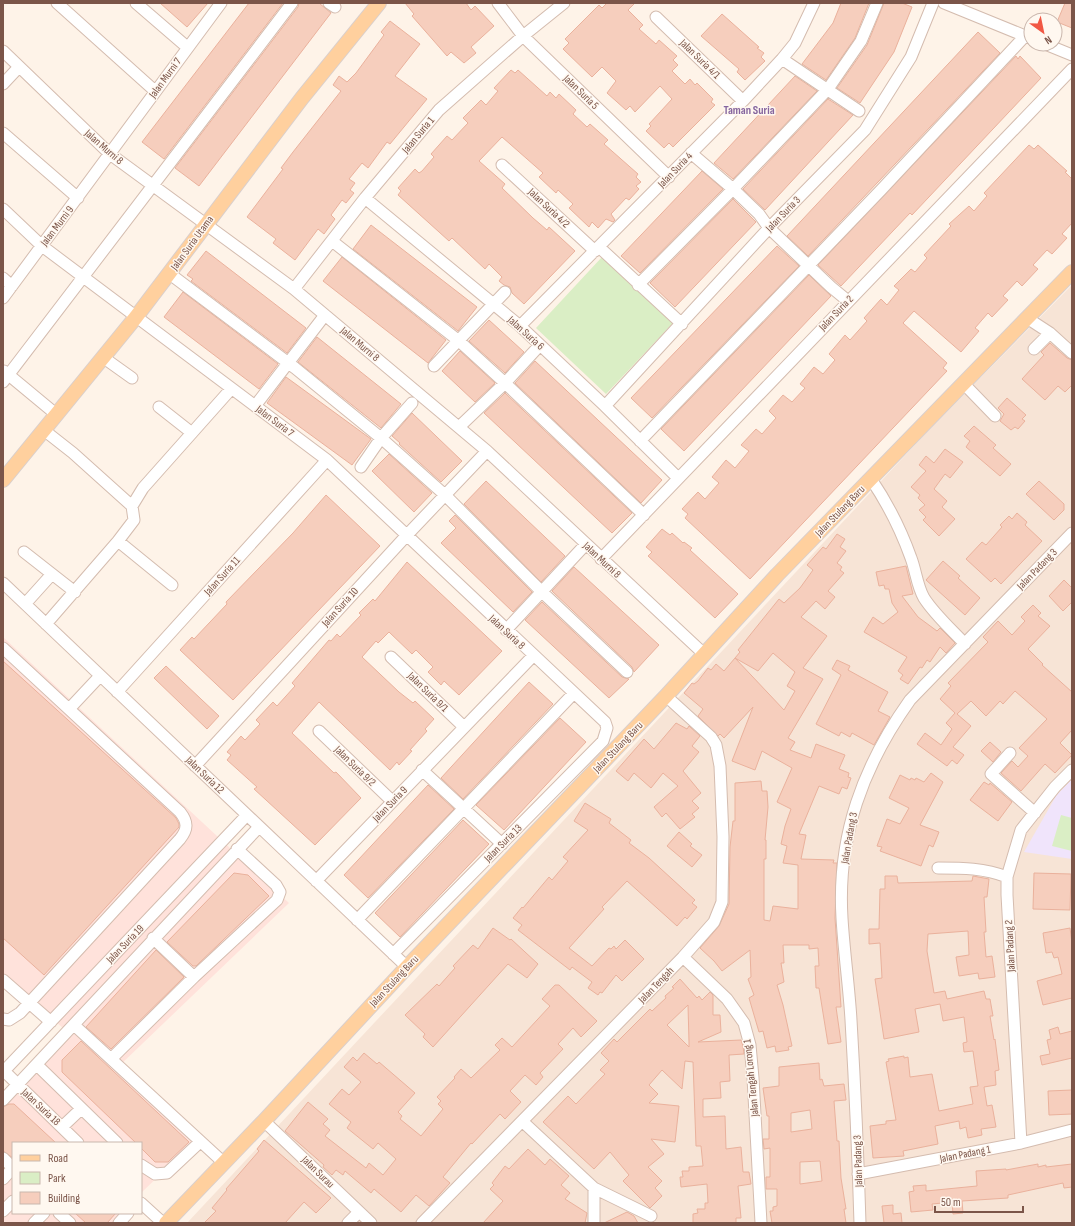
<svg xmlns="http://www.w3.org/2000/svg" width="1075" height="1226" viewBox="0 0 1075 1226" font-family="'Sofia Sans Condensed',sans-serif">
<rect width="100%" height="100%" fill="#fef3e8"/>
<!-- residential -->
<path fill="#f7e4d6" d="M1072,285V1223H187L926,433Z"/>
<!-- commercial -->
<path fill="#ffe2db" d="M3,637L289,903L117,1068L195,1141L141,1193V1143H13V1213H122L113,1223H3V1108L71,1035L3,976Z"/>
<!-- education -->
<path fill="#f0e4fb" d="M1072,779V859L1024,852L1056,796Z"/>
<!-- green -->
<path fill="#daeec5" d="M602,257L673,323L606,394L536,328Z
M1061,815L1072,818V851L1052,846Z"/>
<!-- building -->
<path fill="#f6cebd" stroke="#eab19c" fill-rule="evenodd" d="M160,3H208L187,27Z
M249,3H283L164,159L142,142Z
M299,3H319L331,13L199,186L175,168L298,7Z
M405,3H466L471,10L475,6L494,26L471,47L476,53L464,63L451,52L447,56L412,16L414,14Z
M607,3H635L628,10L643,25L639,29L656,44L659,40L677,56L673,60L678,65L672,71L685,84L690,79L695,85L697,83L713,99L711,102L715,105L673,147L669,143L664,148L646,131L651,126L649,124L672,99L660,86L635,112L630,106L626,110L607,93L616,81L602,67L592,77L563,49L569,43L565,39L599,5L602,8Z
M841,3H869L855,38L826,80L802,64L833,23Z
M884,3H902L912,7L894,52L860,103L837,88L867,45Z
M1065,3H1072V28L1057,22Z
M722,14L759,47L757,48L764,53L761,57L765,61L745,80L737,72L739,69L701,36Z
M390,21L420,44L395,76L427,99L390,144L387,142L368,168L362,163L349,179L355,183L350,190L354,193L346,203L342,200L331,215L335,219L324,234L318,229L295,260L273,243L276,239L247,217L283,169L281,168L293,152L341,91L333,85L339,76L347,82L356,73L384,35L381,32Z
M978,32L1000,53L808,256L787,236Z
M1016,56L1018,59L1020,56L1041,78L912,215L910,213L841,286L818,265Z
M511,70L515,73L518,70L547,96L550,92L556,98L559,94L576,110L573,114L587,127L590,124L608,140L604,144L638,174L636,177L641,182L636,186L639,189L629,200L626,198L611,214L615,220L613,222L606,219L598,228L592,222L589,227L569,208L573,204L558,190L556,193L539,177L543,173L502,137L479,161L505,184L502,188L533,218L547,230L549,227L575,251L524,304L512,293L510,287L504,285L499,281L502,277L489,264L485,269L452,238L449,241L398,195L401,191L398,188L415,169L419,173L422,171L434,157L431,154L447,136L452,140L468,123L463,118L481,100L486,105L498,91L494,88Z
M795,76L817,91L733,179L714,163Z
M828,99L853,115L765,210L743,189Z
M1029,145L1034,149L1038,145L1067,171L1065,172L1072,179V223L1062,234L1067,238L1052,254L1047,250L1033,265L1038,269L1022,286L1017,281L1003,296L1008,300L992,317L988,313L975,328L979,331L961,352L914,311L903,323L947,363L943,368L947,371L750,579L685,518L688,514L682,509L698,492L705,499L719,483L712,477L726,460L735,468L749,451L741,445L756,429L762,434L776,418L769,411L783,395L792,402L805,388L800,384L814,367L823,374L835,360L829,354L845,335L850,340L867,321L864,318L881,299L887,305L899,290L894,286L911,269L915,272L927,258L924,255L951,226L949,224L969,206L974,211L987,196L984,193Z
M702,171L723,189L640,273L621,256Z
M733,199L756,222L675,307L650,283Z
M371,225L477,307L458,331L353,249Z
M777,246L799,266L652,418L631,398Z
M206,251L306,328L287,353L191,281L193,279L187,275Z
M342,257L446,340L428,363L323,281Z
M809,275L831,296L684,451L661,429Z
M183,292L278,364L259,389L164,317Z
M489,320L524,352L505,373L469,341Z
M317,337L401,404L381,428L298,362Z
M1050,343L1067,358L1072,360V385L1065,392L1058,386L1045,400L1022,379L1044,355L1041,352Z
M460,351L495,383L475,402L442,371Z
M535,361L662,480L641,503L515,383Z
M286,377L371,439L352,465L267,403Z
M505,393L632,513L612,533L484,413Z
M1007,398L1026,415L1022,419L1025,421L1018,429L1015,427L1011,430L1000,421L1004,414L998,408Z
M412,413L462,461L441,482L399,444L400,443L392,436Z
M974,426L996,445L993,448L1011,464L1000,476L966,447L970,441L964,436Z
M945,449L963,462L950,478L945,474L934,489L947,501L942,507L955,519L939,536L923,520L926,517L919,510L925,505L918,498L920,495L911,487L926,471L919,465L926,456L934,463Z
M389,454L432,493L414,512L372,471Z
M486,481L565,556L541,582L464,504Z
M1039,481L1064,504V510L1054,520L1026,494Z
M326,495L380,546L233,700L180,650L192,637L194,639L227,604L226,602L293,533Z
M1017,513L1027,522L1025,525L1042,541L1001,584L995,578L991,582L966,559L982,542L986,545L1002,527L1000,525L1009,516L1012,519Z
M455,515L532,592L513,612L441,543L456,528L449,521Z
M662,529L670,535L672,533L683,543L684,542L692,548L690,550L738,594L715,618L648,556L652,552L646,547Z
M837,534L845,539L840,547L846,551L837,563L842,567L840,570L844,573L828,591L835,597L825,609L816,601L801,617L827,636L803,668L823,679L788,738L795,742L790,750L811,758L816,744L845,755L839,769L849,773L848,777L851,778L847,789L842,787L839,794L819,786L799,834L806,835L801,859L834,860L833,863H837L835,918L841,1007H836L841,1042L828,1044L819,988H816L815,966H819L818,948L809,949V945H783L784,963H781L784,982L777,985L783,1005L792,1046L788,1047L789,1050L776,1052L775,1046L767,1048L763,1031L759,1032L749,998L754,995L748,979L751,977L750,950L722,971L714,961L700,948L719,926L729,904L730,847L733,821H735V783L761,781L762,791H767L768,807L765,840H766V859H764V920L770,921L773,906L798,909V865L783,863L787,846L781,844L785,826L791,809L777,802L792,768L762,751L755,770L732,761L753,707L724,738L720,734L718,736L698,716L703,709L684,693L692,683L694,684L698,681L708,668L711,670L716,664L724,671L735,658L784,710L795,691L787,686L795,672L773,653L758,671L735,658L740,652L738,650L779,599L784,603L800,588L813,570L807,565L823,547L826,549Z
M943,561L960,576L958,578L980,598L965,615L926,580Z
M407,562L502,651L459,695L444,681L441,685L428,672L433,667L416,650L412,654L389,632L378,643L376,641L362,657L399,692L413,703L415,701L434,719L425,729L427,731L410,750L412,751L399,765L397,762L390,770L319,702L292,733L334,773L336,772L361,798L315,845L254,789L257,787L227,760L231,755L227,752L241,736L245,740L260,724L256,720L273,702L277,706L295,686L292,683L329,640L331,641L337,634L340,637L361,615L359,613L373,599L375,601Z
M906,566L913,594L902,596L918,617L937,631L940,628L955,643L946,653L940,647L930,662L927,660L922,668L920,667L908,684L900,679L903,675L898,671L907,657L864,632L873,617L883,624L898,612L892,603L889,589H885L884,585L879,586L876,572Z
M574,567L659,645L634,672L632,667L552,591Z
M1064,580L1072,588V602L1063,611L1049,596Z
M542,602L622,677L629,679L609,698L525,620Z
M1033,605L1041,613L1038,616L1050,626L1028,649L1043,664L1042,665L1072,692V730L1060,743L1072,755L1055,773L1045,764L1021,791L1001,773L1012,761L1018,767L1028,756L1019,748L1047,719L1015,691L1003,704L1000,701L986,716L971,701L957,714L971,726L953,747L964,755L957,764L952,760L947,766L917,744L925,733L941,745L952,729L946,723L955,713L940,699L951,686L948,683L988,642L983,637L998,621L1012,635L1025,621L1021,617Z
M837,660L850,666L848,670L888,692L878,711L890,717L874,745L852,733L850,737L841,732L839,736L816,724L841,675L832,669Z
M3,661L176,818L179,824V827L44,975L3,938Z
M166,666L219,716L207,729L154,678Z
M529,682L553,704L463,799L441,778Z
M560,718L586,742L504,830L476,805Z
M676,723L687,729L689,726L700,736L692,746L699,752L683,771L701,793L692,801L699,808L692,814L695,817L680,829L666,813L662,817L654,807L678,786L663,773L651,788L634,773L628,781L616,771L644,739L654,749Z
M990,742L1001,752L993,762L981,751Z
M931,773L943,782L920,825L939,832L933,847L929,845L921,866L880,851L882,847L877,846L887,819L900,824L909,808L889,798L900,775L910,780L911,778L915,780L916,778L924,782Z
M984,782L989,785L990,783L1012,802L998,821L970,800Z
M428,785L454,809L368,898L344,875Z
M585,803L611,819L609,823L631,840L629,843L649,858L695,900L692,903L697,907L687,919L685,917L677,926L627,881L602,907L604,909L569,948L592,966L609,948L611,949L614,946L616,949L625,940L644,959L622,981L616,975L602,993L600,992L598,995L588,988L592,982L572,967L570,970L518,930L522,925L513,918L522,907L523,908L549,877L552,880L568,861L563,857L588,830L574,821Z
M463,820L489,844L400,937L375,913Z
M679,832L692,844L690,846L702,855L692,867L667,846Z
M234,873L248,875L269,896L196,966H193L167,942Z
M1034,873L1071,874L1070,910L1033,909Z
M885,876H897L898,883L972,881L973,876L989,879L987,897H984L986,932H984L986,957L992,956L995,977L979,979L978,973L959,976L956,957L969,955L968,931L928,934L927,951L934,993L945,991L947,999L984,991L986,999H990L993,1016H990L994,1040L995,1039L999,1070L995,1071L996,1085L984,1087L987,1106L992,1105L996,1127L981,1129L982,1135L968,1138L966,1127L960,1129L959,1121L935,1126L938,1144L903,1151L904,1156L873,1158L870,1126L886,1124V1121L896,1120L886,1062L889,1061L888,1059L904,1056V1058L908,1057L910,1077L932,1074L939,1111L973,1104L970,1087L978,1086L973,1051L964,1052L963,1043L967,1042L964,1017L943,1021L940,1004L915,1009L919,1032L884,1039L875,979L882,978L880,943L869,944V929H879L880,889H885Z
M493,928L510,940L511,939L538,964L527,978L508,964L433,1047L423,1037L425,1034L405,1015L437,984L439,986L455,968L453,966L473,945L478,949Z
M1070,928L1072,943V998L1043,1005L1037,981L1062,974L1058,957L1054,958L1052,952L1046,953L1043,933Z
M156,950L184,977L111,1049L86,1027Z
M680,979L697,998L699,996L702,1000L710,992L713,995V1015H720L721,1032L698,1042L741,1040L743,1046L744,1054L729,1055L730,1081L720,1082L721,1098L703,1099V1117L725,1116L726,1149L741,1147L743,1172H749L751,1184L738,1186L741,1218H736V1223H693V1214L698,1213L697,1209H705V1203H708L707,1184L681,1187L680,1177H683L682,1171H689V1167L703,1166L701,1146H696L693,1062L685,1061L682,1089L662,1070L649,1085L658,1094L649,1103L679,1106L675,1142L651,1139L664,1154L648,1167L662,1181L655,1188L662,1196L650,1208L623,1181L629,1175L610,1152L594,1169L543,1122L568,1096L576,1104L605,1074L600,1070L609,1061L601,1053L614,1039L617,1042L650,1009L652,1011L666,998L665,996L674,988L672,987ZM688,1005L689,1042V1047L667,1025Z
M555,985H559L597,1021L581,1037L573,1028L558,1044L563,1049L540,1073L543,1077L536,1085L525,1075L510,1091L521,1102L505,1119L500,1114L472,1144L471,1143L443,1177L450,1183L429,1206L416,1195L401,1212L374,1189L371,1193L345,1171L343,1175L336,1170L332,1175L323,1167L324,1165L285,1131L308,1102L328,1119L323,1124L330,1130L325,1136L366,1168L369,1163L383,1175L396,1159L378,1143L373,1149L347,1128L351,1122L329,1104L342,1089L349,1095L361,1082L344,1067L353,1057L357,1061L364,1053L377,1064L379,1062L415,1093L398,1112L402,1116L400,1119L421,1136L443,1109L438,1104L441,1101L437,1097L455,1078L454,1077L461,1069L471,1078L500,1050L495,1045L502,1038L512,1047L550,1006L542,999Z
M1058,1027L1060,1034L1072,1031V1058L1042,1065L1040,1056L1050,1054L1047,1040L1051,1039L1049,1030Z
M81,1041L189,1142L168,1162H155L141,1148V1143H136L62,1072V1060Z
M819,1063L820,1080L822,1079L824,1086L844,1084L846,1100L834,1101L837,1141H839L841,1178L846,1209H844L846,1223H772L770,1211H773V1207L777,1206V1189H766V1177H770V1148L764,1149L763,1139H769V1116H767L763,1088L779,1086V1067ZM810,1110L812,1129L791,1132V1113ZM820,1161L822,1181L800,1184V1162Z
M1072,1090V1114L1049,1115L1048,1091Z
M9,1104H14L56,1143H13V1158L3,1151V1107Z
M264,1140L331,1198L316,1213L304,1202L285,1223H204L216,1211L212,1208L227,1190L226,1189L259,1151L257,1149Z
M528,1149L545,1165L550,1159L569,1176L561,1185L570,1193L565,1199L587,1213L585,1223H483L503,1201L490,1189L494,1185L492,1183L505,1166L509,1169Z
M1038,1164V1167L1046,1165V1167L1072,1164V1187L1064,1188L1063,1183L1008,1195V1198L962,1201L963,1213L953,1214L952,1202L932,1204L933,1210L911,1212L909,1192L914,1191L913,1186L926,1185V1191L977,1186L976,1171L1006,1169V1170Z
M893,1205V1214L901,1213L902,1223H884L882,1206Z
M627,1212L634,1216L638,1223H604Z
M75,1213H116L107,1223H86Z"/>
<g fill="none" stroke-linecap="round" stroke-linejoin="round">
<!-- minor casing -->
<g stroke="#d4bcaf" stroke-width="13">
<path id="minor" d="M57,3L155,91
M136,3L187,47
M329,3L335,7
M498,3L523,36L669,177
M944,3L1030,38
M656,17L743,101
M1045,44L1072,55
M3,51L110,154L294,289L487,451L704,654
M782,59L859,111
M3,84L18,68
M3,133L78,198
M691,153L733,189L759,214L769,228L831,287L848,301
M502,165L595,251
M365,198L520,326L605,406L678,478
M3,209L42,246L327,460L605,722L607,728L603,741L393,954
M332,241L459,341L505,383L644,515
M599,247L682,324
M170,274L295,368L381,438L445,495L542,592L627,672
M3,278L12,286
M638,285L733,189L828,89L861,41L877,3
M294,289L365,198L439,110L523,36L564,3
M3,298L221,3
M1027,318L1050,333L1072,353
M520,326L743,101L782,59L795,43L814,3
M1034,349L1050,333
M104,358L132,378
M434,366L505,292
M4,371L57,415
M3,382L292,3
M964,384L995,416
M255,406L325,315
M605,406L769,228L865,130L911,57L933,3
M159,407L192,433
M459,427L505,383L540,345
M45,431L73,453L132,506
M640,441L881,190L1025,36
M361,467L381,438L412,403
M871,479C888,504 901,530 911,558C916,571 917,586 924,598C935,615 951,629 965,644
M118,541L172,585
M24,552L75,592
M601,559L1072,69
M3,583L407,967
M25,604L52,574
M46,624L118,541L134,520L132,506L143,488L231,389
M506,630L586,544
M3,648L180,812C188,822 188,829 180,839L20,1013L9,1020L3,1019
M391,657L464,727
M117,692L327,460
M70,708L100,676
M319,731L392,801
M1010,753L991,774L1035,813
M195,766L407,535L487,451
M422,770L502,844
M938,868C963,868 984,868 1007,877
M316,881L533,656
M357,920L574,693
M153,938L194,977
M683,957L727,999L744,1023L750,1045L753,1078L761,1223
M3,980L51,1022
M74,1025L111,1059
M37,1065L117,1143
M3,1070L78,1143
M3,1072L247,815
M3,1100L259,827
M264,1121L371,1223
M522,1121L594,1188L651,1216
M62,1127L81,1109
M1021,1143L1007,895V877L1021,830L1055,787L1072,770
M3,1158L13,1168
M224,1163L111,1059L194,977L277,900L280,892L276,885L237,849
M141,1165L155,1174L167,1173L200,1142
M858,1174L1021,1143L1072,1130
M3,1179L13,1168
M594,1188V1223
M141,1203L163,1223
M3,1211L13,1201
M59,1213L70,1223
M34,1223L44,1213
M119,1223L128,1213
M348,1223L359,1212
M422,1223L683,957L714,922L722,902L723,837L720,766L716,745L711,737L666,696
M860,1223C858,1155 855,1088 851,1020C849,986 844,952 842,918C837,836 863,766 910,700L1072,533"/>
</g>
<!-- major casing -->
<g stroke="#dacfcc" stroke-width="16">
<path id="major" d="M3,480L136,317L302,98L379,3
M166,1223L264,1121L407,967L666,696L777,575L1072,272"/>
</g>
<!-- minor -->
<use href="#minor" stroke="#fff" stroke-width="11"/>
<!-- major -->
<use href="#major" stroke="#ffd09e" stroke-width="14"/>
</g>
<g text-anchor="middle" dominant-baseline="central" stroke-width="3" stroke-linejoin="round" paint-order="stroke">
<!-- street labels -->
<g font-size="11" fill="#7b5549" stroke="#fff8f0">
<text transform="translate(700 59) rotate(44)">Jalan Suria 4/1</text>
<text transform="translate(165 78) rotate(-54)">Jalan Murni 7</text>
<text transform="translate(581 92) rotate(44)">Jalan Suria 5</text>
<text transform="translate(418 135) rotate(-50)">Jalan Suria 1</text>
<text transform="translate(104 147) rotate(41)">Jalan Murni 8</text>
<text transform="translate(675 170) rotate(-46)">Jalan Suria 4</text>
<text transform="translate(549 208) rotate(43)">Jalan Suria 4/2</text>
<text transform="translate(783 214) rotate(-46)">Jalan Suria 3</text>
<text transform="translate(57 226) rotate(-53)">Jalan Murni 9</text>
<text transform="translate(192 243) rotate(-54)">Jalan Suria Utama</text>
<text transform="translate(836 313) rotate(-46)">Jalan Suria 2</text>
<text transform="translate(526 333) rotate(42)">Jalan Suria 6</text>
<text transform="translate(360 344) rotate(40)">Jalan Murni 8</text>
<text transform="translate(275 421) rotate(37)">Jalan Suria 7</text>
<text transform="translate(840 511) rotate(-46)">Jalan Stulang Baru</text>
<text transform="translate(602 560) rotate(43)">Jalan Murni 8</text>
<text transform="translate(1037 569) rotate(-46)">Jalan Padang 3</text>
<text transform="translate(222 576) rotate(-48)">Jalan Suria 11</text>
<text transform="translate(340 607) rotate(-48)">Jalan Suria 10</text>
<text transform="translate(507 632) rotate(43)">Jalan Suria 8</text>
<text transform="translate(428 692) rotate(44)">Jalan Suria 9/1</text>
<text transform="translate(618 747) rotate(-46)">Jalan Stulang Baru</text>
<text transform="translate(355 766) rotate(44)">Jalan Suria 9/2</text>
<text transform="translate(205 775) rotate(44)">Jalan Suria 12</text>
<text transform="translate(390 804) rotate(-46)">Jalan Suria 9</text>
<text transform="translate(849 838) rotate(-80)">Jalan Padang 3</text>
<text transform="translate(503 843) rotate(-45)">Jalan Suria 13</text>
<text transform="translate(125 944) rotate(-46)">Jalan Suria 19</text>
<text transform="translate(1010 946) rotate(-93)">Jalan Padang 2</text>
<text transform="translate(394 981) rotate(-47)">Jalan Stulang Baru</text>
<text transform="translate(656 985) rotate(-46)">Jalan Tengah</text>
<text transform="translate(751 1078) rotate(-96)">Jalan Tengah Lorong 1</text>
<text transform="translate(41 1107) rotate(43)">Jalan Suria 18</text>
<text transform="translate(965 1154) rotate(-11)">Jalan Padang 1</text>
<text transform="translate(858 1161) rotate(-92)">Jalan Padang 3</text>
<text transform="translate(318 1172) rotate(44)">Jalan Surau</text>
</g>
<!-- neighbourhood labels -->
<g font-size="12" font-weight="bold" fill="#85659e" stroke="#fff8f0">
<text x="749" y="110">Taman Suria</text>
</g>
</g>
<!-- border -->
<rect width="1075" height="1226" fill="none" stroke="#7b5549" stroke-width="8"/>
<!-- legend -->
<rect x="12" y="1142" width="130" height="72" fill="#fff8f0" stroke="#cab7ad"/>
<rect x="20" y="1155" width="20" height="6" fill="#ffd09e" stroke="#cab7ad"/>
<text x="48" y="1162" font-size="12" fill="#7b5549">Road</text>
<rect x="20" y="1172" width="20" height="12" fill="#daeec5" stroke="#cab7ad"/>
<text x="48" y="1182" font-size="12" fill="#7b5549">Park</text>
<rect x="20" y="1192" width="20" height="12" fill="#f6cebd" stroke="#cab7ad"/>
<text x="48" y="1202" font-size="12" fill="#7b5549">Building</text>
<!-- north arrow -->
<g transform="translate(1043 32) rotate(147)"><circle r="19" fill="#fff8f0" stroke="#cab7ad"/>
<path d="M0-3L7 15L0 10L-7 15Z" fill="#f15844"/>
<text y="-6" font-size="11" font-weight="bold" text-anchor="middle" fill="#7b5549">N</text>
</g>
<!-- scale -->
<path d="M935 1206v6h88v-6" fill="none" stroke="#7b5549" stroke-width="2"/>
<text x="941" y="1206" font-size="12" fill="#7b5549" stroke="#fff8f0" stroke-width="3" paint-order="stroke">50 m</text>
</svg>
